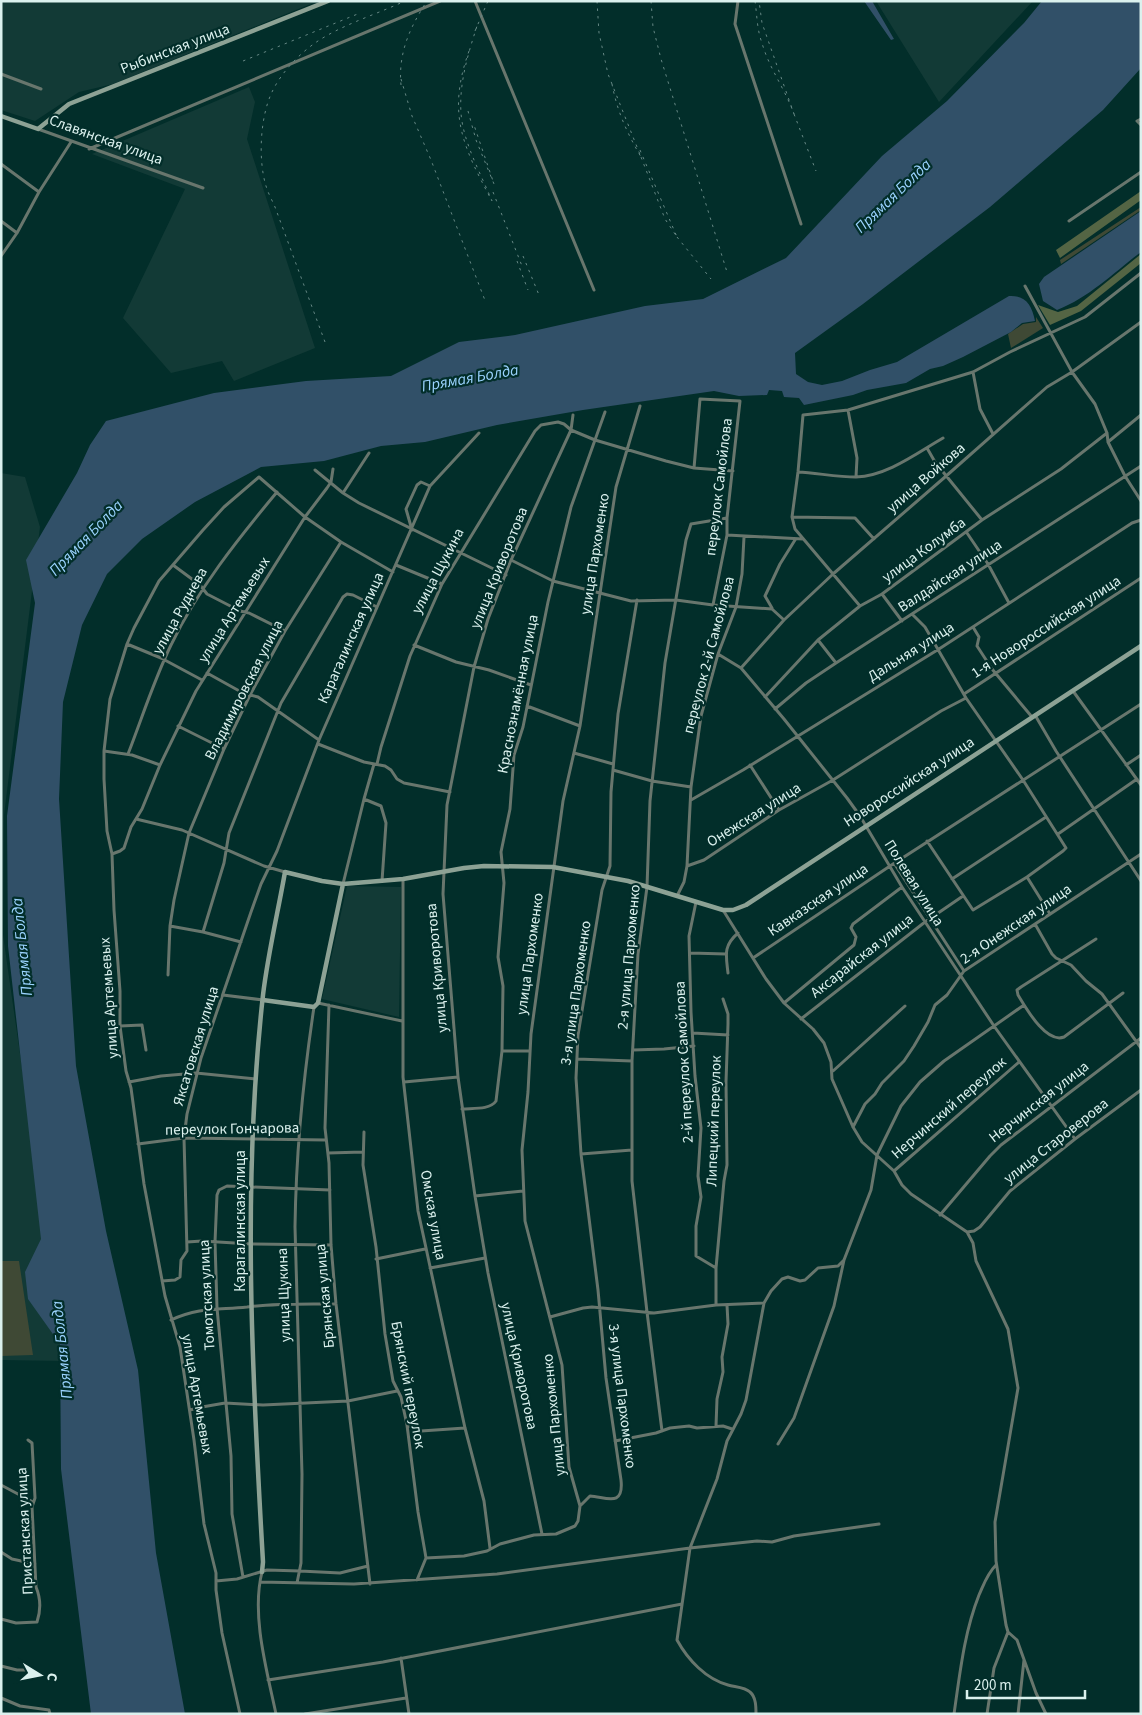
<svg xmlns="http://www.w3.org/2000/svg" width="1142" height="1715" viewBox="0 0 1142 1715" font-family="'Source Sans 3',sans-serif">
<rect width="100%" height="100%" fill="#022e2a"/>
<!-- built -->
<path fill="#123a36" d="M1,1H318L113,84L79,92L35,121L1,110Z
M876,1H1033L939,102Z
M249,87L255,102L247,139L315,348L234,381L222,361L171,373L123,318L185,189L92,154Z
M1,473L25,477L40,527L4,815L3,935L64,1361L1,1360Z
M347,886L401,887L399,1017L322,999Z"/>
<!-- green -->
<path fill="#3f4935" d="M1141,207V210L1061,264L1060,260Z
M1036,317L1043,328L1011,348L1008,334L1023,324L1036,322Z
M1,1261H19L33,1355L1,1356Z"/>
<!-- forest -->
<path fill="#546544" d="M1141,191V200L1060,258L1056,250Z
M1141,254V263L1081,311L1050,325L1038,305L1058,312L1077,306Z"/>
<!-- water -->
<path fill="#315068" d="M864,1H872L894,39L891,40Z
M1042,1H1141V68L1103,110L990,207L863,304L795,353L796,374L808,382L822,385L842,381L870,370L897,362L1009,296C1026,295 1032,306 1035,321L1022,323L1011,332L963,357L943,366L930,369L906,383L867,390L853,395L804,405L799,398L784,397L782,391L769,390L767,395L739,396L714,391L583,410L497,425L425,442L381,446L324,461L261,467L195,502L142,539L107,574L82,625L63,702L59,799L76,1066L106,1231L138,1370L156,1553L185,1714H91L61,1469L60,1344L28,1299L25,1272L41,1239L8,946L7,816L35,603L26,560L77,473L90,445L106,421L214,393L306,381L391,376L459,342L515,335L645,306L703,299L786,258L882,156L947,101L1024,23Z
M1141,211V252C1113,273 1090,297 1057,310L1043,301L1039,284L1044,277Z"/>
<g fill="none" stroke-linecap="round" stroke-linejoin="round">
<!-- street -->
<path stroke="#68766d" stroke-width="3" d="M475,1L594,290
M738,1L735,24L801,224
M1,74L41,89
M1141,119L1137,121L1141,125
M38,129L203,188
M89,149L440,1
M1,164L39,192
M1,221L17,233
M1069,221L1141,172
M1,256L17,233L39,192L71,142
M1025,286L1072,372L1095,404L1107,433L1108,442L1125,476L1141,501
M973,372L980,409L993,434
M848,410L857,458L856,477
M1108,442L1141,415
M927,448L935,462L982,520
M694,468L700,399L740,401L727,518V535L713,605
M315,470L343,493L359,503L506,575
M798,472C817,473 837,477 856,477C887,476 917,453 943,438
M343,493L369,453
M792,517L855,518L874,539
M412,530L406,509L417,485L421,482L430,486
M967,533L988,564L1009,603
M727,535L803,539
M511,560L553,581L631,601L676,600L713,605L772,609L784,620
M173,565L200,585L207,594L240,611L249,613L285,631
M396,565L442,584
M882,594L902,621
M860,606L795,529L792,517L798,472L803,415L848,410L973,372L1010,352L1085,317L1141,273
M772,608L765,596L780,564L795,540
M912,614L925,627L966,698L1023,780L1066,848L1063,851L1027,877L973,910L927,841
M973,627L979,637L977,646L992,669L1032,717
M818,640L836,663
M127,644L161,658L202,680
M414,645L456,662L489,670L531,685
M718,654L741,668L784,719L847,798L860,816L902,887L994,1026L1075,1139
M741,668L784,620L833,574L945,477L1047,387L1072,372L1141,322
M207,673L243,693L258,697L319,740
M1073,691L1141,785
M964,694L1141,578
M765,697L818,640L860,606L882,594L982,520L1061,469L1107,433
M527,706L580,726
M775,709L806,683L836,663L1141,466
M1035,715L1056,751L1141,881
M178,726L224,749
M318,744L364,762L385,766L391,770L397,779L404,783L450,792
M104,751L132,755L160,765
M574,753L613,764
M128,754C142,718 154,680 171,645C198,589 237,540 277,492
M377,764L381,747L410,656L442,584L535,431L541,425L558,422L564,424L571,430L595,440L666,461L694,468L733,471
M750,765L779,810
M1126,765L1141,755
M613,770L652,781L691,787
M364,799L381,806L386,823L382,881
M691,800L743,770L939,649L1132,523L1141,520
M136,819L182,830L264,866L285,872
M1058,834L1137,779
M112,854L120,851L124,848L131,827L142,809L160,765L196,691L305,517L327,488L331,482L333,469
M894,863L964,971
M687,866L704,860L779,810L833,780L941,711L966,698
M1027,877L1050,914
M403,879V1077L418,1211L465,1428L484,1501L490,1548
M952,879L1046,817
M343,884L364,799L374,764
M677,896L684,882L687,866L691,787L701,716L718,654L736,607L742,574L744,537
M696,902L689,936L691,1012L695,1076L701,1128L698,1176L701,1197L696,1226V1256L716,1268
M723,910L766,979L784,1003L813,1029L824,1043L831,1062L832,1079L853,1127L862,1142L894,1171L902,1185L911,1194L967,1232L973,1243L976,1261L1008,1329L1018,1388L995,1522L996,1561L1006,1625L1008,1632L1017,1640L1036,1693L1046,1714
M1035,924L1052,954L1056,958L1071,965L1086,981L1102,994L1141,1048
M170,926L203,932L241,942
M203,932L224,863L229,833L281,703L343,597L347,594L353,595L377,607
M1096,939L1021,987L1017,990L1018,995C1026,1008 1046,1044 1064,1037L1123,993
M690,953L726,954
M753,958L890,866L1141,704
M728,973C726,955 723,946 738,933
M168,975L170,926L174,900L189,833L224,749L250,695L285,631L341,542
M223,995L263,1000
M318,1003L402,1021
M784,1003L854,945L856,937L851,928L853,924L902,887
M329,1005L325,1128L329,1163L331,1245L336,1304L370,1584
M801,1019L925,922L963,896
M120,1026L142,1025L146,1050
M693,1033L728,1035
M633,1050L664,1049L694,1046
M502,1051H529
M577,1059L632,1061
M833,1071L905,1006
M129,1082L161,1076L196,1073L256,1079
M404,1082L458,1077
M462,1109C473,1108 490,1110 496,1101L502,1051L503,986L498,957L504,883L501,852L510,809L514,755L523,727L548,602L571,507L605,412
M853,1127L865,1104L875,1094L882,1083L904,1061L914,1046L928,1022L935,1005L947,995L964,971L1141,854
M364,1132L363,1165L376,1247L385,1334L393,1381L401,1397L407,1425L418,1512L425,1552L426,1558L417,1580
M138,1144L184,1138L326,1140
M328,1153L363,1152
M581,1154L632,1150
M894,1171L1019,1062
M475,1196L523,1191
M940,1215L990,1156L1001,1145L1141,1038
M967,1232L974,1231L980,1227L1010,1191L1075,1139L1141,1090
M187,1242L202,1241L251,1244L331,1245
M376,1259L425,1249
M430,1268L485,1258
M162,1281L175,1280L180,1277L181,1260L187,1251L184,1138L187,1114L201,1058L251,912L261,884L277,851L319,740L430,486L479,433
M716,1305V1268L724,1181L727,1165L726,1082L728,1024V1014L723,999
M550,1317L583,1308L592,1307L654,1313L716,1305L764,1303
M171,1320C199,1307 218,1310 247,1307C276,1303 306,1304 336,1304
M190,1410L202,1407L225,1403L263,1405L348,1401L397,1391
M407,1425L421,1431L465,1428
M716,1426L717,1399L723,1372L722,1357L728,1324L727,1305
M662,1431L647,1312L632,1181V1061L638,954L647,887L650,801L665,663L686,540L691,524L727,518
M615,1441L656,1433L670,1428L689,1426L697,1428L723,1426L732,1429
M778,1444L794,1418L834,1306L844,1260L871,1190L877,1155L901,1106L920,1082L944,1061L1024,1005
M1,1485L33,1502
M580,1506L569,1467L562,1365L525,1221L522,1150L528,1092L531,1034L563,801L580,726L616,487L640,406
M542,1534L488,1273L475,1196L458,1077L443,894L447,805L474,667L488,619L511,560L571,430L573,415
M1,1552L12,1559L35,1564
M426,1558L464,1556L487,1551L500,1544L534,1535L556,1534L575,1526L578,1521L580,1506L590,1496C606,1497 624,1508 621,1480L606,1378L598,1290L581,1154L576,1078L578,1035L602,890L610,866L611,792L618,714L637,600
M262,1572C251,1615 267,1671 276,1714
M243,1577L232,1514L231,1456L217,1308L215,1242L217,1195L219,1190L227,1186L330,1190
M216,1581L237,1579L267,1570L300,1571L340,1573L368,1566
M260,1582L354,1584L497,1574L690,1548L757,1541L772,1542L794,1536L879,1524
M297,1583L301,1563L302,1474L295,1227C296,1153 303,1080 314,1007
M1,1619L16,1623L37,1622C41,1610 41,1599 36,1587L32,1507L35,1498L32,1443L28,1440
M401,1658L409,1714
M1,1666L17,1670H34
M268,1680L383,1662L682,1604
M1,1698L20,1706L49,1710L50,1714
M240,1714L222,1633L216,1590V1573L204,1524L194,1440L180,1347L165,1296L144,1184L131,1088L126,1071L120,1026V991L114,910L112,854L107,831L104,779V751L110,699L127,644L134,628L159,581L203,530L224,507L259,477L305,517L341,542L393,572
M305,1714L406,1698
M756,1714C756,1707 756,1697 750,1692C745,1687 735,1687 728,1685C706,1679 688,1660 677,1640L690,1548L717,1479L727,1441L741,1414L746,1400L764,1303L771,1291L782,1279L788,1277L800,1281L805,1280L818,1268L838,1266L844,1260
M954,1714C960,1673 964,1633 979,1595C984,1584 987,1574 996,1565
M987,1714L994,1668L1008,1632
M1018,1714L1024,1660"/>
<!-- secondary -->
<path stroke="#8da295" stroke-width="4.5" d="M1,116L38,129L69,104L328,1
M263,1000L314,1007L318,1003L343,884
M262,1572L263,1562C252,1373 242,1183 263,995C268,953 278,912 285,872L322,881L343,884L403,879L464,868L484,866L553,867L628,881L723,910H733L746,905L1141,646"/>
<!-- rail -->
<path stroke="#658784" stroke-width="1" stroke-dasharray="2.5 5" stroke-linecap="butt" d="M597,1L599,33L608,74L641,157C627,133 617,111 612,84
M651,1L653,27L661,59L727,272
M755,1C757,15 757,30 762,43C769,68 785,89 794,114L762,23L759,1
M475,31L488,1
M469,51C447,113 462,145 492,201C481,174 463,142 461,113C459,83 468,54 477,26
M243,61L360,13
M401,79L412,116L431,160L486,303
M401,85C398,53 410,27 427,1
M468,111L476,140L494,184L474,125
M794,114L816,171
M640,150L677,237L665,219L641,157
M493,192L522,266
M677,237L711,279
M523,256L539,295
M517,261L528,290
M325,342L275,207C272,200 268,193 266,186C258,160 260,117 272,92C281,73 298,55 315,43C341,25 375,15 405,1"/>
</g>
<g text-anchor="middle" dominant-baseline="central" stroke-width="4.5" stroke-linejoin="round" paint-order="stroke">
<!-- street labels -->
<g font-size="15" fill="#dbf1ee" stroke="#022e2a">
<text transform="translate(175 49) rotate(-21)">Рыбинская улица</text>
<text transform="translate(106 140) rotate(20)">Славянская улица</text>
<text transform="translate(926 478) rotate(-41)">улица Войкова</text>
<text transform="translate(719 487) rotate(-83)">переулок Самойлова</text>
<text transform="translate(924 550) rotate(-36)">улица Колумба</text>
<text transform="translate(595 554) rotate(-81)">улица Пархоменко</text>
<text transform="translate(499 568) rotate(-68)">улица Криворотова</text>
<text transform="translate(438 571) rotate(-62)">улица Щукина</text>
<text transform="translate(950 576) rotate(-33)">Валдайская улица</text>
<text transform="translate(234 610) rotate(-58)">улица Артемьевых</text>
<text transform="translate(180 611) rotate(-61)">улица Руднева</text>
<text transform="translate(1046 627) rotate(-33)">1-я Новороссийская улица</text>
<text transform="translate(351 638) rotate(-66)">Карагалинская улица</text>
<text transform="translate(911 652) rotate(-32)">Дальняя улица</text>
<text transform="translate(709 655) rotate(-75)">переулок 2-й Самойлова</text>
<text transform="translate(244 690) rotate(-63)">Владимировская улица</text>
<text transform="translate(518 694) rotate(-79)">Краснознамённая улица</text>
<text transform="translate(909 782) rotate(-33)">Новороссийская улица</text>
<text transform="translate(754 815) rotate(-32)">Онежская улица</text>
<text transform="translate(914 883) rotate(58)">Полевая улица</text>
<text transform="translate(818 900) rotate(-34)">Кавказская улица</text>
<text transform="translate(1016 924) rotate(-34)">2-я Онежская улица</text>
<text transform="translate(530 954) rotate(-82)">улица Пархоменко</text>
<text transform="translate(862 956) rotate(-38)">Аксарайская улица</text>
<text transform="translate(629 957) rotate(-85)">2-я улица Пархоменко</text>
<text transform="translate(437 968) rotate(-95)">улица Криворотова</text>
<text transform="translate(576 993) rotate(-82)">3-я улица Пархоменко</text>
<text transform="translate(109 998) rotate(-94)">улица Артемьевых</text>
<text transform="translate(196 1046) rotate(-73)">Яксатовская улица</text>
<text transform="translate(684 1062) rotate(-93)">2-й переулок Самойлова</text>
<text transform="translate(1039 1102) rotate(-38)">Нерчинская улица</text>
<text transform="translate(949 1108) rotate(-41)">Нерчинский переулок</text>
<text transform="translate(714 1121) rotate(-88)">Липецкий переулок</text>
<text transform="translate(232 1129) rotate(-1)">переулок Гончарова</text>
<text transform="translate(1056 1141) rotate(-38)">улица Староверова</text>
<text transform="translate(433 1215) rotate(80)">Омская улица</text>
<text transform="translate(240 1221) rotate(-90)">Карагалинская улица</text>
<text transform="translate(207 1295) rotate(-93)">Томотская улица</text>
<text transform="translate(284 1295) rotate(-92)">улица Щукина</text>
<text transform="translate(325 1296) rotate(-95)">Брянская улица</text>
<text transform="translate(519 1366) rotate(78)">улица Криворотова</text>
<text transform="translate(408 1385) rotate(79)">Брянский переулок</text>
<text transform="translate(197 1394) rotate(80)">улица Артемьевых</text>
<text transform="translate(622 1396) rotate(83)">3-я улица Пархоменко</text>
<text transform="translate(554 1415) rotate(-96)">улица Пархоменко</text>
<text transform="translate(25 1531) rotate(-93)">Пристанская улица</text>
</g>
<!-- water labels -->
<g font-size="16" font-style="italic" fill="#9bd3ff" stroke="#022e2a">
<text transform="translate(893 196) rotate(-44)">Прямая Болда</text>
<text transform="translate(470 378) rotate(-10)">Прямая Болда</text>
<text transform="translate(86 538) rotate(-46)">Прямая Болда</text>
<text transform="translate(22 947) rotate(-96)">Прямая Болда</text>
<text transform="translate(62 1350) rotate(-96)">Прямая Болда</text>
</g>
</g>
<!-- border -->
<rect width="1142" height="1715" fill="none" stroke="#dbf1ee" stroke-width="5"/>
<!-- north arrow -->
<g transform="translate(40 1675) rotate(100)" stroke="#022e2a" stroke-width="4" paint-order="stroke">
<path d="M0-4L9 19L0 12L-9 19Z" fill="#dbf1ee"/>
<text y="-8" font-size="14" font-weight="bold" text-anchor="middle" fill="#dbf1ee">С</text>
</g>
<!-- scale -->
<path d="M967 1690v8h118v-8" fill="none" stroke="#dbf1ee" stroke-width="2.5"/>
<text x="974" y="1690" font-size="15" fill="#dbf1ee" stroke="#022e2a" stroke-width="4" paint-order="stroke">200 m</text>
</svg>
